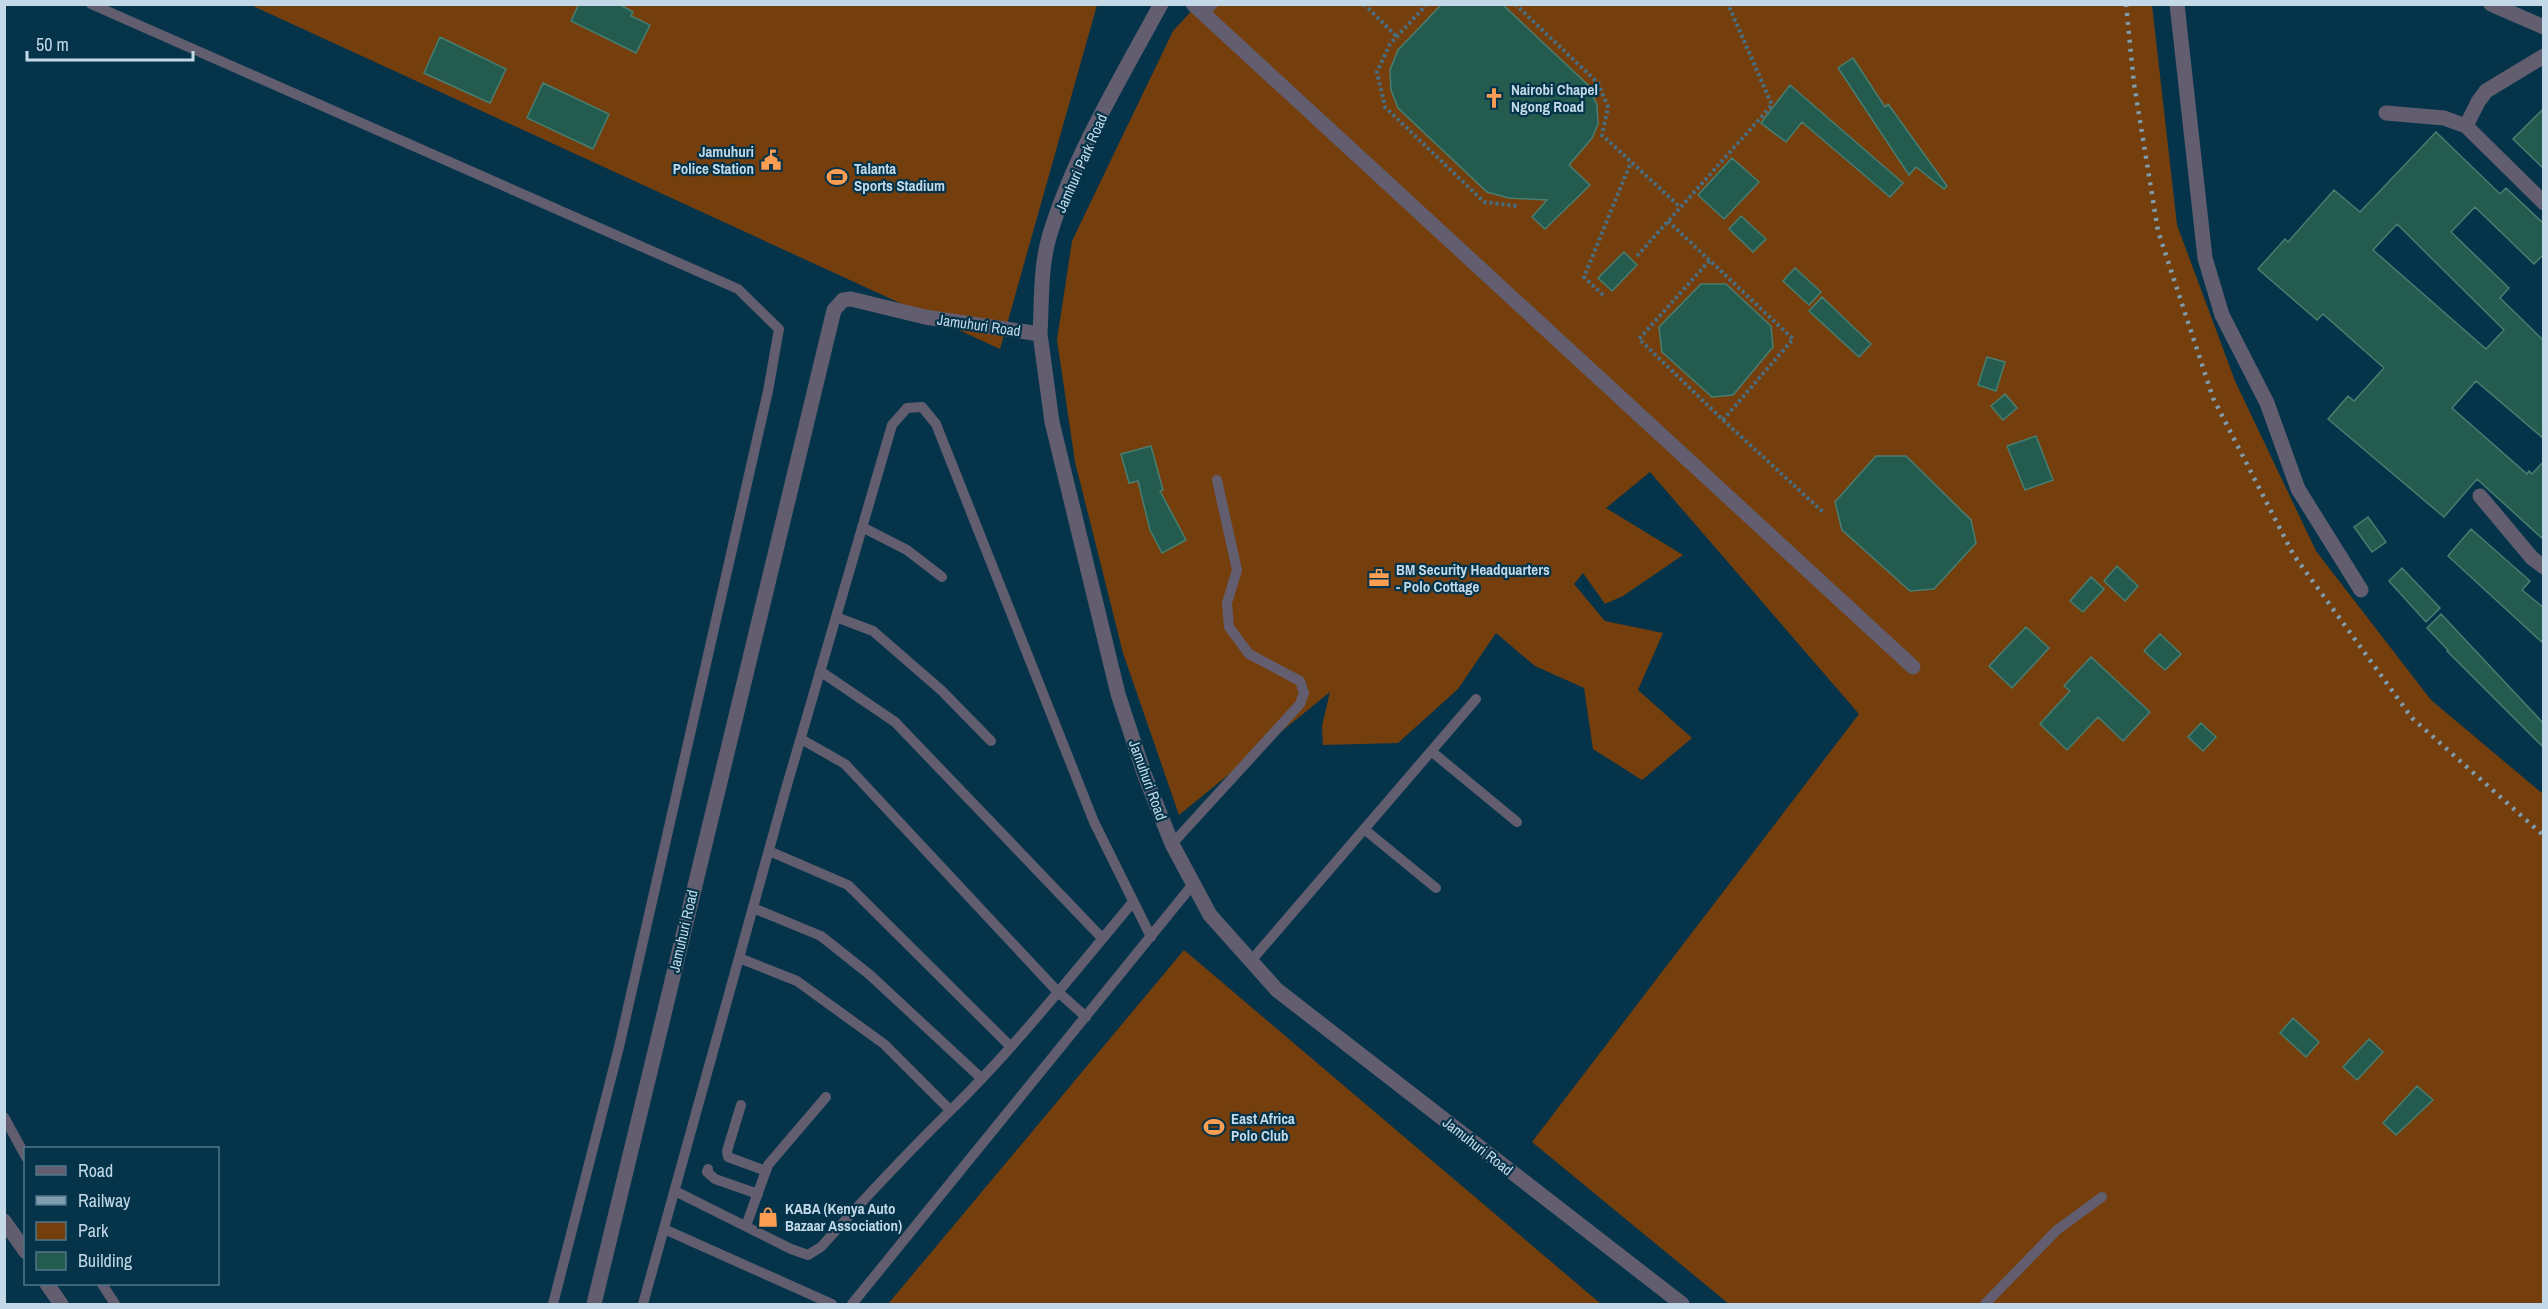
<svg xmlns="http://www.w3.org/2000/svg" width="2548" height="1309" viewBox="0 0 2548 1309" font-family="'Archivo Narrow',sans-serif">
<rect width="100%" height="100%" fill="#05344a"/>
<!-- green -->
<path fill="#753e0d" d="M251,5H1097L1000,349Z
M1197,5H2152L2177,225L2235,381L2316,551L2431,700L2543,794V1304H1729L1532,1142L1859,714L1650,472L1606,508L1683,555L1623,596L1605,604L1583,573L1574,584L1605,621L1663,633L1638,690L1692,738L1642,780L1593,749L1584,688L1535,666L1496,633L1458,689L1398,743L1323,745L1322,726L1330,692L1179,815L1123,653L1075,462L1057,340L1072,241L1173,31Z
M1184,950L1601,1304H888Z"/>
<!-- building -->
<path fill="#245b4f" stroke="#487e70" stroke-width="1.5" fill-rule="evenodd" d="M579,4H619L633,12L631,16L650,25L636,53L571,21Z
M1442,4H1502L1588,85L1597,105L1598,124L1592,138L1569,165L1590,185L1545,229L1532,217L1547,200L1509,198L1487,192L1398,108L1391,90L1390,70L1398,50Z
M440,37L506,69L490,103L424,73Z
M1853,58L1885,107L1888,104L1947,186L1944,189L1916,167L1909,175L1838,68Z
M543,83L609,114L593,149L527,118Z
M1790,85L1903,183L1890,197L1802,122L1786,142L1761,123Z
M2544,108V169L2513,139Z
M2436,132L2500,194L2506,188L2544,224V254L2534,264L2475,207L2451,232L2509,288L2500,298L2544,341V439L2476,381L2452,408L2527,474L2529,471L2532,474L2544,461V540L2477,479L2444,517L2328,419L2348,396L2354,401L2384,368L2323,314L2317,320L2258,269L2285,239L2288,242L2334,190L2360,212ZM2397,224L2504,330L2486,349L2373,250Z
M1732,158L1759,182L1724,219L1698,195Z
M1741,216L1766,239L1753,252L1729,229Z
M1624,252L1637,265L1612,291L1598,278Z
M1795,268L1821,292L1809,305L1783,281Z
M1701,284H1726L1771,326L1773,347L1733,395L1712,397L1662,352L1659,327Z
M1822,297L1871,344L1859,357L1809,311Z
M1987,357L2005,362L1996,391L1978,385Z
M2005,394L2017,408L2003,420L1991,406Z
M2036,436L2053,480L2025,490L2007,446Z
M1151,446L1163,490L1160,491L1186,540L1162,553L1150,530L1138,481L1129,483L1121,454Z
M1876,456H1906L1971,520L1976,543L1934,589L1910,591L1842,530L1835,502Z
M2368,517L2386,542L2372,552L2354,527Z
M2471,529L2530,581L2522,590L2544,608V644L2448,556Z
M2117,566L2138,586L2125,601L2104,581Z
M2402,568L2440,608L2426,622L2389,581Z
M2091,577L2104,589L2083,612L2070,601Z
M2441,614L2544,724V748L2447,651L2448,650L2427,628Z
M2026,627L2049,648L2012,688L1989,666Z
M2160,634L2181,654L2165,670L2144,651Z
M2091,657L2150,712L2123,741L2098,717L2067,750L2040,724L2070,691L2064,686Z
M2201,723L2216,737L2203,751L2188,737Z
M2293,1018L2319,1042L2306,1057L2280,1033Z
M2369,1039L2383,1052L2357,1080L2343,1067Z
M2417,1086L2433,1100L2396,1135L2383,1123Z"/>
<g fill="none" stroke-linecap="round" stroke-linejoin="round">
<!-- path -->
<path stroke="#486e81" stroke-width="4" stroke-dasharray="3 3" stroke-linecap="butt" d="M1364,4L1397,37
M1427,4L1390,44L1377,72L1385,107L1484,202L1517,206
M1515,4L1598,83L1608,107L1602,135L1680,207
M1668,221L1793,339L1723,420L1639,339L1710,260
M1637,256L1772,105L1728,4
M1603,295L1584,277L1631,162
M1723,420L1824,513"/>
<!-- service -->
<path stroke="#625e70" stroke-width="10" d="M91,4L738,289L779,329L768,391L619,1047L553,1304
M1204,14L1213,4
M862,527L907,550L942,577
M836,617L873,631L941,690L991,741
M820,671L895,722L1102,938
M801,739L845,764L1057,991L1086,1017
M1431,751L1517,822
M1364,829L1436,888
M1172,844L1300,704L1304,693L1300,681L1249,654L1229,627L1227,603L1237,570L1217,480
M769,851L848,885L1010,1046
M753,908L821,936L870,975L981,1078
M739,958L797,981L884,1044L950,1110
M1250,962L1476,699
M741,1105L727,1151L728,1157L766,1171
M4,1117L26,1157
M708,1169L707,1172L715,1179L758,1194
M675,1191L791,1249L808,1255L821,1247C864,1199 907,1153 953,1108C1018,1044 1075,971 1133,902
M746,1226L768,1165L826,1097
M664,1229L832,1304
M102,1284L115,1304
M643,1304L785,792L892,425L907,408L922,407L936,424L1094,822L1151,937
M852,1304L1194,883
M1985,1304L2057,1230L2102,1197"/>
<!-- minor -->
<path stroke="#625e70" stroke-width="15" d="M1193,4L1913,667
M2177,4L2205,258L2222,315L2267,403L2298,489L2361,590
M2491,4L2544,27
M2386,113L2444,118L2466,126L2544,203
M2466,126L2478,102L2486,91L2544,56
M1040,334C1042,301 1040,266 1050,234C1074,155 1122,76 1161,4
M2480,496L2532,558L2544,567
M594,1304L834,310L843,300L851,299L925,317L1040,334L1052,422L1118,694L1145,776L1172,844L1210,915L1277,990L1682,1304"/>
<!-- tertiary -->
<path stroke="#625e70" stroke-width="15" d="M4,1221L26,1252
M47,1284L61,1304"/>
<!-- rail -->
<path stroke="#7e9dae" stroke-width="4.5" stroke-dasharray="3 6" stroke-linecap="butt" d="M2126,4L2134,84L2158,231L2213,398L2293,554L2412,718L2544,836"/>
</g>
<!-- icons -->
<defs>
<g id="church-bare" transform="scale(1.62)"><path d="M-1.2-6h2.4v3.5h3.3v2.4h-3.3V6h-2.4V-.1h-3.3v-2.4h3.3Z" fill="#fc9d54" stroke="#05344a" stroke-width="2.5" paint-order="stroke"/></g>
<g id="civic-bare" transform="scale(1.62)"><path d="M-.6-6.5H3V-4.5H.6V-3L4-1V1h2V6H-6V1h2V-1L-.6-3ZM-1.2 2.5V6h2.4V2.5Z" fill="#fc9d54" stroke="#05344a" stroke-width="2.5" paint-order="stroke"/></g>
<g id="stadium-bare" transform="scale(1.62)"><path d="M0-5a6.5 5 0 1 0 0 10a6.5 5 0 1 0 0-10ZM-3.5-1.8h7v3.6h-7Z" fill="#fc9d54" stroke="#05344a" stroke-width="2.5" paint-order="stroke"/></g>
<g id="office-bare" transform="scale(1.62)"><path d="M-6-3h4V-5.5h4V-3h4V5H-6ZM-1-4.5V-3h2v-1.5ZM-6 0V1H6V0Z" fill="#fc9d54" stroke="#05344a" stroke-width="2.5" paint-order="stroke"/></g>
<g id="shop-bare" transform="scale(1.62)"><path d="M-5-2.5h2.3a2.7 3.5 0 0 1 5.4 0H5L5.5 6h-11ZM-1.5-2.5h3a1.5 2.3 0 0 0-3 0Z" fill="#fc9d54" stroke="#05344a" stroke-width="2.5" paint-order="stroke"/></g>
</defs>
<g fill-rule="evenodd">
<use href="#church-bare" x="1494" y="98"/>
<use href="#civic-bare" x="771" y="160"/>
<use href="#stadium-bare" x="837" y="177"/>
<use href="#office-bare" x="1379" y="578"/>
<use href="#stadium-bare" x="1214" y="1127"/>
<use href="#shop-bare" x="768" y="1217"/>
</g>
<g text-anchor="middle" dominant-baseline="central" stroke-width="4.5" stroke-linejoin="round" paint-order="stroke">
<!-- poi labels -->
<g font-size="15" font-weight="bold" fill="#c3d9e7" stroke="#05344a" text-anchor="start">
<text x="1511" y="89">Nairobi Chapel<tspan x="1511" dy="17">Ngong Road</tspan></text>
<text x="754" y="151" text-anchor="end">Jamuhuri<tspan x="754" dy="17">Police Station</tspan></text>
<text x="854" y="168">Talanta<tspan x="854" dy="17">Sports Stadium</tspan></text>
<text x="1396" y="569">BM Security Headquarters<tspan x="1396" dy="17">- Polo Cottage</tspan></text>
<text x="1231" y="1118">East Africa<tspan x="1231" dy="17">Polo Club</tspan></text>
<text x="785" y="1208">KABA (Kenya Auto<tspan x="785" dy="17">Bazaar Association)</tspan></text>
</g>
<!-- street labels -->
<g font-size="15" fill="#c3d9e7" stroke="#05344a">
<text transform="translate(1081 163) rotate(-66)">Jamhuri Park Road</text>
<text transform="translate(979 325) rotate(8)">Jamuhuri Road</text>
<text transform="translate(1148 780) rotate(70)">Jamuhuri Road</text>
<text transform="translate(683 931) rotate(-77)">Jamuhuri Road</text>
<text transform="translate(1478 1146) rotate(38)">Jamuhuri Road</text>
</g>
</g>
<!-- border -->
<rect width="2548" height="1309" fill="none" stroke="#c3d9e7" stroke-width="12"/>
<!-- legend -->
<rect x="24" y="1147" width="195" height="138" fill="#05344a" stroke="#517689" stroke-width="1.5"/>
<rect x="36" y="1166" width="30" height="9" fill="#625e70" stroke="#517689" stroke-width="1.5"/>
<text x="78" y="1177" font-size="18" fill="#c3d9e7">Road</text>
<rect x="36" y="1196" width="30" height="9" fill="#7e9dae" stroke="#517689" stroke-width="1.5"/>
<text x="78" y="1207" font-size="18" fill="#c3d9e7">Railway</text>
<rect x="36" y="1222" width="30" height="18" fill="#753e0d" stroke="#517689" stroke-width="1.5"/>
<text x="78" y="1237" font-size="18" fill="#c3d9e7">Park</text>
<rect x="36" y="1252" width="30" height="18" fill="#245b4f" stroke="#517689" stroke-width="1.5"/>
<text x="78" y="1267" font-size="18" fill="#c3d9e7">Building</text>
<!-- scale -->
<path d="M27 51v9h166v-9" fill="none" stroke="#c3d9e7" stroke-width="3"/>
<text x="36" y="51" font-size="18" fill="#c3d9e7" stroke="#05344a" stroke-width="4.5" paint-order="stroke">50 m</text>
</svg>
